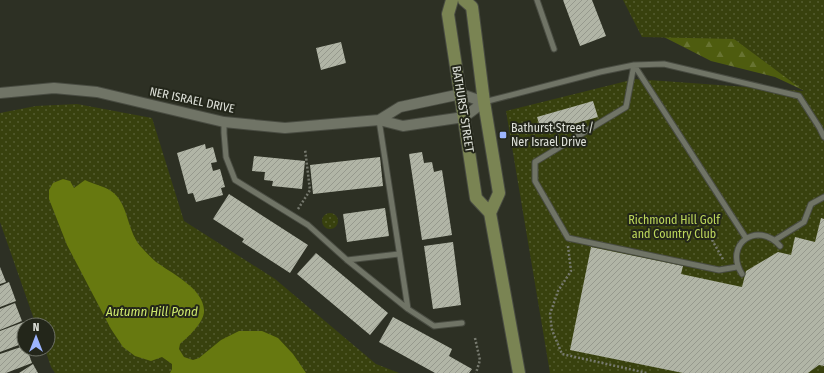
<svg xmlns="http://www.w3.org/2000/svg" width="824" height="373" viewBox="0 0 824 373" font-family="'Fira Sans Condensed',sans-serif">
<defs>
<pattern id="forest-firs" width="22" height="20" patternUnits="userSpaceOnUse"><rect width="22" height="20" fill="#4e5c0f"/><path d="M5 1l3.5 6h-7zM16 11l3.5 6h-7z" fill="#677331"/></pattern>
<pattern id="park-dots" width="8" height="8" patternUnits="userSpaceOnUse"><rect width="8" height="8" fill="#38410e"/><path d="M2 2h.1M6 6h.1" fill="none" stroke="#545c30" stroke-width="1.8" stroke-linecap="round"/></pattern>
<pattern id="building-hatch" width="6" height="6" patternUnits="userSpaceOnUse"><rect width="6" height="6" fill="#b1b5a6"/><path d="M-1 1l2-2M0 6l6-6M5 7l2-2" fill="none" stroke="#96998d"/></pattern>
</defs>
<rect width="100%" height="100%" fill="#2d3024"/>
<!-- forest -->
<path fill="url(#forest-firs)" d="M824,0V116L805,91L775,77L711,61L660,35Z"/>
<!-- park -->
<path fill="url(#park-dots)" d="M623,0H824V373H550L506,111L635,79L804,91L734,39L642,37Z
M77,104L152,118L184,221L275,279L376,364L399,373H55L51,367L45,349H48V325H36L0,222V113L36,106Z
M322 221a8 8 0 1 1 16 0a8 8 0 1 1-16 0Z"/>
<!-- water -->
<path fill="#677910" d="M63,179L70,181L74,188L85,180C93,184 104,186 111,191C130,204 126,233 143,249C147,253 151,258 156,262C171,273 203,288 204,310C205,322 188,337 180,344L179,349L184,357L193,360L199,358L221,340L239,331H262L278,338L293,354L306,373H170L172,369V364L162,357L151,361L135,356L123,347L111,329L67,245L49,199V190L53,183Z"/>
<!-- building -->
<path fill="url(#building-hatch)" d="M563,0H592L606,36L580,46Z
M341,42L346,63L321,70L316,48Z
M593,101L598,117L542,133L537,117Z
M205,144L206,149L213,147L217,162L211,163L213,171L220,169L225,187L221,188L223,195L196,202L193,193L188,194L177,153Z
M422,152L424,163L432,162L434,172L442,170L452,235L422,240L409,154Z
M254,156L305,161L302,189L272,186L273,181L264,180L265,172L252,171Z
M380,157L383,186L313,194L310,165Z
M229,194L308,245L290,273L242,242L244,239L213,219Z
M385,208L389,236L347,242L343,214Z
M821,218L824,219V366L819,365L808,373H683L570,350L591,247L683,266L681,274L742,287L746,271L778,252L791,255L795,237L815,242Z
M453,242L461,305L433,309L424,246Z
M316,253L388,313L370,335L297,274Z
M0,267L6,282L0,284Z
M9,282L16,301L0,307V286Z
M15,303L22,321L0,330V309Z
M393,317L452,349L449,356L472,369L469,373H435L379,342Z
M24,322L25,325H24V343L0,352V331Z
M24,346V349H27L32,363L6,373H0V354Z
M33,364L38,373H19Z"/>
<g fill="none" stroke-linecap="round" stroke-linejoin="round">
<!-- lane casing -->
<g stroke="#494c42" stroke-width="7">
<path id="lane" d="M537,0L554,49
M484,102L600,72L634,65L746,238
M379,120L408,309
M224,122V133L226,157L235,180L308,225L347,260L408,309L434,326L462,323
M775,240L804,222L811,204L824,197
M347,260L399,254
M737,267L719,270L568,238L535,181V162L626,107L634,65L664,64L799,96L819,127L824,137
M742,274C723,244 758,220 780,246"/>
</g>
<!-- street casing -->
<g stroke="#494c42" stroke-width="12">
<path id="street" d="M0,93L54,88L97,92L224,122L285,128L379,120L403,126L464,117L484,102
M379,120L400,107L461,94L484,102"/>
</g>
<!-- secondary casing -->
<g stroke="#494c42" stroke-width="14">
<path id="secondary" d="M452,0L448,14L476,198L490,213L519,373
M464,0L472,7L484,102L499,193L490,213"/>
</g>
<!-- path -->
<path stroke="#76796e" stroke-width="2.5" stroke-dasharray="2 2" stroke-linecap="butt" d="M298,209L307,195L310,190L305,149
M712,240L724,261
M568,246L571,271L558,291L550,314L552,330L562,354L647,373
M475,338L480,360L476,373"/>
<!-- lane -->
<use href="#lane" stroke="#707466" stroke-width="5"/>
<!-- street -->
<use href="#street" stroke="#707466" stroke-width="10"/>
<!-- secondary -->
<use href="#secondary" stroke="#7a8453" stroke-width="12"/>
</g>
<!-- markers -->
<rect fill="#9cb4fd" stroke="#23261a" stroke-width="1.5" x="499" y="131" width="8" height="8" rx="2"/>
<g text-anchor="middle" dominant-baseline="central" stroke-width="4" stroke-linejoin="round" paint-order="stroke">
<!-- street labels -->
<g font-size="12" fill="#dee1d9" stroke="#23261a">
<text transform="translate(192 100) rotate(12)">NER ISRAEL DRIVE</text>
<text transform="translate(463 109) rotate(81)">BATHURST STREET</text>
</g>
<!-- poi labels -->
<g font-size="12" fill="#dee1d9" stroke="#23261a" text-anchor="start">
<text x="511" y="128">Bathurst Street /<tspan x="511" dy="14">Ner Israel Drive</tspan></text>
</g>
<!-- park labels -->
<g font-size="12" fill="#bdd75b" stroke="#23261a">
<text x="674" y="220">Richmond Hill Golf<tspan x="674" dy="14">and Country Club</tspan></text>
</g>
<!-- water labels -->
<g font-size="13" font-style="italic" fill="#cee96d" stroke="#23261a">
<text x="152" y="311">Autumn Hill Pond</text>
</g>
</g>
<!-- north arrow -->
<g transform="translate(36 337)"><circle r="19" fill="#23261a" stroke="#6e7166"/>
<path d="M0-3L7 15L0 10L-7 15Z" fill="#9cb4fd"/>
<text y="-6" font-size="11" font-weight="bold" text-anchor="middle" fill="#dee1d9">N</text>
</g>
</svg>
